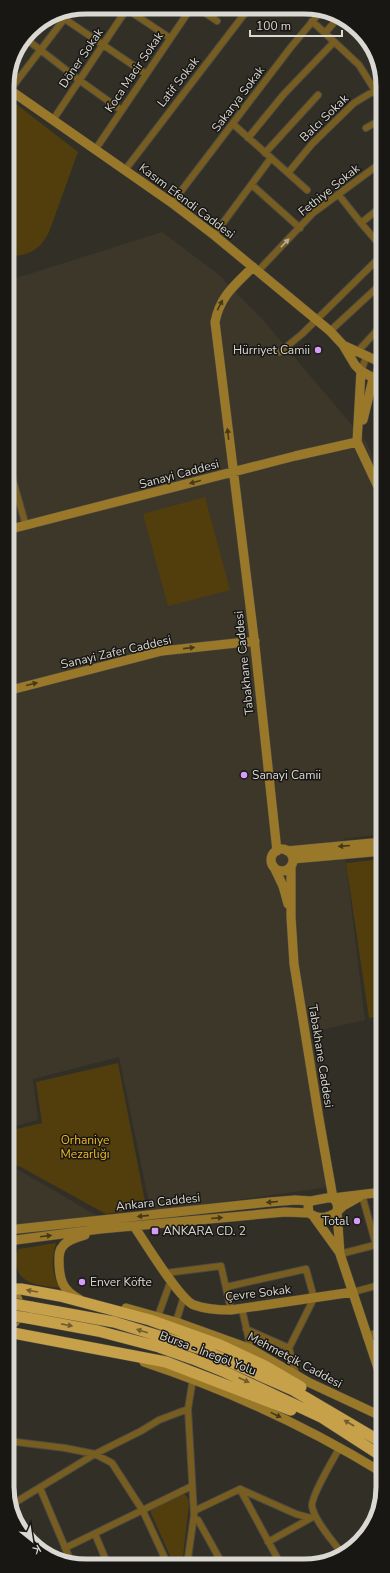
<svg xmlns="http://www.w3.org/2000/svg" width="390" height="1573" viewBox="0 0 390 1573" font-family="'Nunito Sans',sans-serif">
<rect width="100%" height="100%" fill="#322f27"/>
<!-- built -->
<path fill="#3d3729" d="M162,232L218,274L263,320L367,443L382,479L383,834L343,839L365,1020L312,1032L335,1186L151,1212L119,1057L33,1079L38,1120L8,1128L7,281Z
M8,1168L17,1169L101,1218L8,1227Z"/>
<!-- green -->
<path fill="#523e0d" d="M7,97L78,152L49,232C39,252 28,255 7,257Z
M205,497L230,590L168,606L143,514Z
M383,859V1016L369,1018L346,863Z
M118,1063L146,1207L106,1214L19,1166L8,1165V1131L42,1123L36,1082Z
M56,1243C51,1260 51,1274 60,1288C42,1285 18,1286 16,1263C15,1258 15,1253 19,1249Z
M184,1494L188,1498L189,1504L182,1565H174L151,1513V1509Z"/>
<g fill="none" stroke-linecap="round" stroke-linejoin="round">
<!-- street casing -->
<g stroke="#4d4a43" stroke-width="8">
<path id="street" d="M125,8L170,38
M198,8L217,21
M56,13L146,74
M312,21L359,65L376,92
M325,33L338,18
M25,38L79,80L121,110
M10,90L71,10
M53,120L128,7
M233,124L307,190
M366,128L382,119
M248,138L284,94L334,42
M95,150L191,8
M265,153L318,95
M125,170L249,8
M288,173L312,144L354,103L369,94L382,89
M252,185L300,228
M338,194L361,223L382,206
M172,203L291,47L322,10
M361,223L379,244L382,255
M214,235L271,158
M258,271L313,213L382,162
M381,308L382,310
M330,331L382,283
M358,351L382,325
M280,352L302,334L382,255
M361,371L367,355
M373,379L381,362
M7,459L26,526
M362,1195L376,1245
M340,1254L383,1243
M166,1273L221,1266L231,1310
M226,1287L306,1269L314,1298L289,1348L246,1329
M353,1292L383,1284
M242,1309L251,1349
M158,1316L171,1280
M176,1322L184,1296
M366,1336L383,1331
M289,1348L296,1375
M8,1441L65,1448L95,1454L112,1463L143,1511L168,1565
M340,1447C334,1458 311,1496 312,1506C314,1520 332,1540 340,1551
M40,1488L72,1564
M240,1489L281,1565
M11,1505L95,1454L141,1431L159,1420L188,1409L193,1378
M194,1511L240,1489L296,1514L311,1518L315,1516
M194,1519L198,1520L223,1565
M95,1534L108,1565
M268,1542L311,1518
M65,1548L192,1486
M187,1565L194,1515L188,1409"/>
</g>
<!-- secondary casing -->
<g stroke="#4d4a43" stroke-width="10">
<path id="secondary" d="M7,88L172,203L214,235L330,331L343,345L355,365L361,371L382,383
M253,267C235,285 220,296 215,322L255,646L277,851
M343,345L382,363
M361,371L357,442L382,495
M363,420L373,379
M7,530L295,456L357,442
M7,691L162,651L255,641
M271 860a11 11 0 1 1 22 0a11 11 0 1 1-22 0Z
M287,851L383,842
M293,859L383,851
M291,866V917L294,964L319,1119L333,1198L383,1192
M274,867L283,886L288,904
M359,1197L343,1206L337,1212L340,1254L383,1383
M327,1198H333C338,1203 338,1206 337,1212C328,1218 318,1220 309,1213L308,1205L311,1201Z
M314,1217L340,1253
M134,1226C144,1241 180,1300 194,1305C205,1309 219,1310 231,1310L353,1292
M8,1230L270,1202L295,1200L311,1201
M8,1241L100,1229L285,1212L309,1213
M8,1274L9,1287
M79,1299C62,1290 59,1279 59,1260C59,1255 59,1250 63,1246C67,1240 78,1237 85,1235
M126,1308L176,1322L251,1349L308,1382L383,1417
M8,1328C24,1318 23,1298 8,1287
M144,1362C228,1390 308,1427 383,1473"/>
</g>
<!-- highway casing -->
<g stroke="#4d4a43" stroke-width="12">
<path id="highway" d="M11,1289H21L60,1296L150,1320L220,1345L265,1366L301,1387
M31,1307L114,1322L201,1349L293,1390L383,1443
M28,1318L98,1331L159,1347L193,1359L225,1372L321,1417L383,1457
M8,1332L166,1362L291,1410"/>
</g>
<!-- street -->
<use href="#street" stroke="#775e20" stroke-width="6"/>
<!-- secondary -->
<use href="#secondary" stroke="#997929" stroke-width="9"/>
<!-- highway -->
<use href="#highway" stroke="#c6a14a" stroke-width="11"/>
<!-- highway-bridge casing -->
<g stroke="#4d4a43" stroke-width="12" stroke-linecap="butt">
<path id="highway-bridge" d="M8,1303L31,1307
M8,1315L28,1318"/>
</g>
<!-- highway-bridge -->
<use href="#highway-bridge" stroke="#c6a14a" stroke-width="11"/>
</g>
<!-- one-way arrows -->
<defs><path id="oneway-solid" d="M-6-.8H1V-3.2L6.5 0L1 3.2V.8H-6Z"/></defs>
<use fill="#b7ad94" href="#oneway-solid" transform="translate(285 243) rotate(-46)"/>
<g fill="#46391b">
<use href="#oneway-solid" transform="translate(220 305) rotate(-63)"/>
<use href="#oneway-solid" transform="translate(228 434) rotate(-97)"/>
<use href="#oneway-solid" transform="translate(195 482) rotate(165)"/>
<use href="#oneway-solid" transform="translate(189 648) rotate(-6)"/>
<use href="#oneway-solid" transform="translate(32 684) rotate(-14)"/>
<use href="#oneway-solid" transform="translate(344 846) rotate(175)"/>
<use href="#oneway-solid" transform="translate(272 1202) rotate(175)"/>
<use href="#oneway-solid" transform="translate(143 1216) rotate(174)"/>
<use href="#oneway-solid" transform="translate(217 1218) rotate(-5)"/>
<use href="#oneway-solid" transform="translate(46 1236) rotate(-7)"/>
<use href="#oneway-solid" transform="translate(276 1415) rotate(26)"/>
</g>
<g fill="#705c2e">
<use href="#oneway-solid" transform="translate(32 1291) rotate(-170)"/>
<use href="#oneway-solid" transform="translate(67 1325) rotate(11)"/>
<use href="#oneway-solid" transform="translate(142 1331) rotate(-163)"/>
<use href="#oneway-solid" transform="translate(244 1380) rotate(25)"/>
<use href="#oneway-solid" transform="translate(349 1423) rotate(-150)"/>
</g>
<!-- markers -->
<g fill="#d79bf9" stroke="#191713" stroke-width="1.5">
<circle cx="318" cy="350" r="4"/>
<circle cx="244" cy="775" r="4"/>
<circle cx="357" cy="1221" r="4"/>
<rect x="151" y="1227" width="8" height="8" rx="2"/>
<circle cx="82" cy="1282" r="4"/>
</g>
<g text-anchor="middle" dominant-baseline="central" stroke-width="3" stroke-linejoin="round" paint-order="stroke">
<!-- street labels -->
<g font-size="12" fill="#dad8d3" stroke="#191713">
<text transform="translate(81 58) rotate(-56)">Döner Sokak</text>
<text transform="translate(134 72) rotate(-56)">Koca Macir Sokak</text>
<text transform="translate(178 82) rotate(-52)">Latif Sokak</text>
<text transform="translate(238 99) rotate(-53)">Sakarya Sokak</text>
<text transform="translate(324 118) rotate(-44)">Balcı Sokak</text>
<text transform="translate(329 190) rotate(-39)">Fethiye Sokak</text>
<text transform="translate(187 201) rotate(37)">Kasım Efendi Caddesi</text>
<text transform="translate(179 474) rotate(-15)">Sanayi Caddesi</text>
<text transform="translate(116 652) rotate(-13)">Sanayi Zafer Caddesi</text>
<text transform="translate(244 663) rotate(-96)">Tabakhane Caddesi</text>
<text transform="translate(321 1056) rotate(81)">Tabakhane Caddesi</text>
<text transform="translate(158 1202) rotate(-6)">Ankara Caddesi</text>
<text transform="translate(258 1293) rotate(-7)">Çevre Sokak</text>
<text transform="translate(208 1353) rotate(21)">Bursa - İnegöl Yolu</text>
<text transform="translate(295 1360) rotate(28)">Mehmetçik Caddesi</text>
</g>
<!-- poi labels -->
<g font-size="12" fill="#dad8d3" stroke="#191713" text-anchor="start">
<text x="310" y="350" text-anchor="end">Hürriyet Camii</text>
<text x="252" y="775">Sanayi Camii</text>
<text x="349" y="1221" text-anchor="end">Total</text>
<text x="163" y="1231">ANKARA CD. 2</text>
<text x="90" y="1282">Enver Köfte</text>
</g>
<!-- park labels -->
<g font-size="12" fill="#f1ba23" stroke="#191713">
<text x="85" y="1140">Orhaniye<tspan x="85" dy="14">Mezarlığı</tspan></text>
</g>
</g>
<!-- crop -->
<path d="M0 0H390V1573H0ZM86 14H304A72 72 0 0 1 376 86V1487A72 72 0 0 1 304 1559H86A72 72 0 0 1 14 1487V86A72 72 0 0 1 86 14Z" fill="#191713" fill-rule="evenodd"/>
<path fill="none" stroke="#dad8d3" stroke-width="5" d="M86 14H304A72 72 0 0 1 376 86V1487A72 72 0 0 1 304 1559H86A72 72 0 0 1 14 1487V86A72 72 0 0 1 86 14Z"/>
<!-- north arrow -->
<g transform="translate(32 1541) rotate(150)" stroke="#191713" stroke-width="3" paint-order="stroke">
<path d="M0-3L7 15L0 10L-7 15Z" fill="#dad8d3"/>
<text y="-6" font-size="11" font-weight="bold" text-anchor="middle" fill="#dad8d3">K</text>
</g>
<!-- scale -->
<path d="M250 30v6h92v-6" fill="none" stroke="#dad8d3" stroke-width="2"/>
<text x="256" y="30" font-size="12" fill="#dad8d3" stroke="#191713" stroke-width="3" paint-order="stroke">100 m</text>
</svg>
